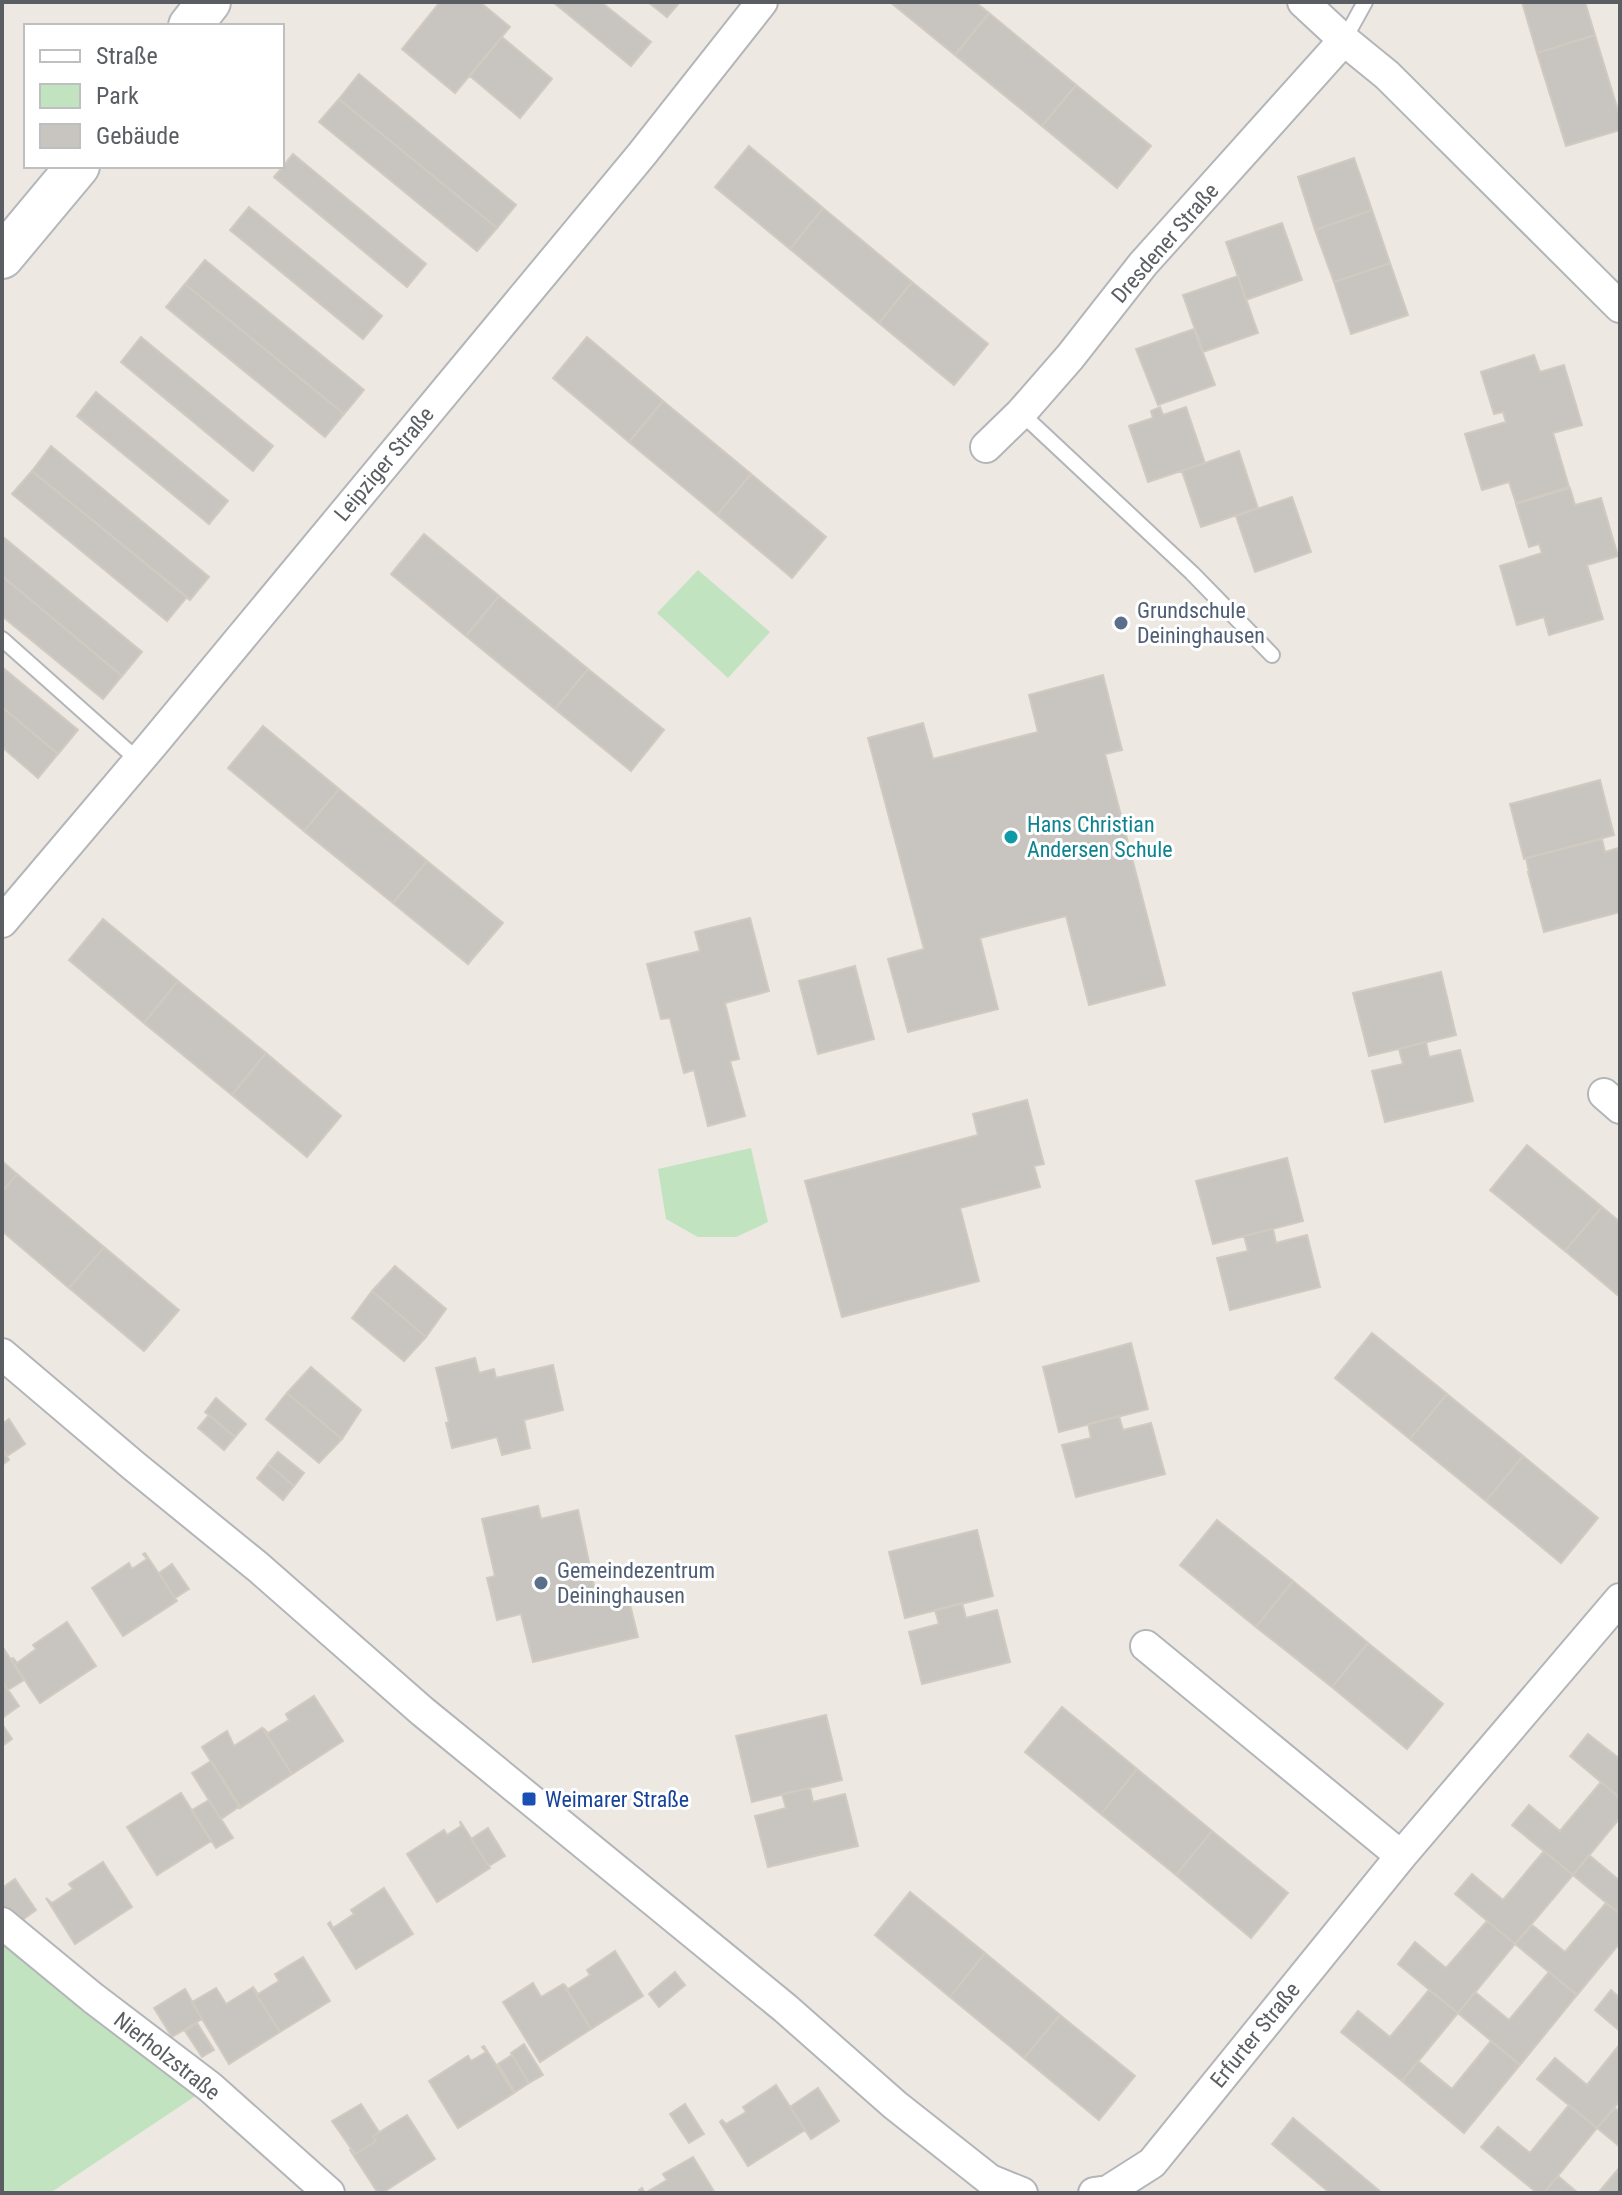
<svg xmlns="http://www.w3.org/2000/svg" width="1622" height="2195" viewBox="0 0 1622 2195" font-family="'Roboto Condensed',sans-serif">
<rect width="100%" height="100%" fill="#ede9e2"/>
<!-- green -->
<path fill="#c2e3bf" d="M698,570L770,632L728,678L657,613Z
M751,1148L768,1222L736,1237H698L666,1219L658,1169Z
M2,1940L197,2095L50,2193H2Z"/>
<!-- building -->
<path fill="#c8c4bf" stroke="#d1cac1" stroke-width="2" d="M440,2H480L510,27L455,93L402,49Z
M553,2H601L651,42L631,66Z
M648,2H680L667,17Z
M890,2H975L989,13L955,55Z
M1522,2H1585L1595,35L1537,53Z
M989,13L1076,85L1042,126L955,55Z
M1595,35L1620,117V130L1566,146L1537,53Z
M502,37L552,79L520,118L470,76Z
M359,74L516,205L497,228L339,99Z
M1076,85L1151,146L1117,188L1042,126Z
M339,99L497,228L477,251L319,122Z
M749,146L823,208L790,249L715,187Z
M293,154L426,264L407,287L274,177Z
M1354,158L1372,210L1315,230L1298,177Z
M249,207L382,316L363,339L230,230Z
M823,208L912,282L879,323L790,249Z
M1372,210L1390,263L1334,282L1315,230Z
M1282,223L1302,280L1246,300L1226,242Z
M205,260L364,390L344,414L185,284Z
M1390,263L1408,315L1351,334L1334,282Z
M1238,276L1258,333L1203,352L1183,295Z
M912,282L988,344L954,385L879,323Z
M185,284L344,414L325,437L166,307Z
M1194,329L1215,385L1158,405L1136,349Z
M141,337L273,446L253,471L121,362Z
M587,337L663,401L629,442L553,378Z
M1534,355L1540,372L1564,365L1582,425L1553,433L1569,487L1516,503L1509,482L1482,490L1465,434L1506,422L1503,412L1494,414L1481,372Z
M96,392L228,501L209,524L77,416Z
M663,401L751,474L717,515L629,442Z
M1160,407L1163,415L1186,407L1205,463L1148,482L1129,426L1153,418L1151,411Z
M51,446L209,577L190,600L32,471Z
M1239,451L1258,508L1201,527L1182,471Z
M32,471L187,597L167,621L12,494Z
M751,474L826,537L792,578L717,515Z
M1570,488L1575,505L1601,498L1618,556L1587,565L1603,619L1549,635L1544,617L1517,625L1500,566L1542,553L1539,544L1529,547L1516,504Z
M1292,497L1311,552L1255,572L1236,516Z
M424,534L499,596L466,636L391,574Z
M2,536L142,652L122,676L2,576Z
M2,576L122,676L103,699L2,616Z
M499,596L588,669L555,709L466,636Z
M2,667L78,730L58,754L2,707Z
M588,669L664,730L631,771L555,709Z
M1103,675L1122,750L1105,754L1165,985L1089,1005L1066,916L980,938L998,1009L908,1032L888,959L924,949L868,738L923,723L933,759L1038,732L1029,695Z
M2,707L58,754L38,778L2,747Z
M263,726L339,789L304,831L228,768Z
M1600,780L1614,835L1524,859L1510,804Z
M339,789L427,861L393,903L304,831Z
M1602,839L1605,852L1618,848L1620,856V912L1544,932L1528,872H1529L1526,858Z
M427,861L503,923L468,964L393,903Z
M750,918L769,991L725,1003L739,1059L730,1061L745,1116L708,1126L694,1070L684,1073L670,1018L661,1019L647,964L700,951L695,932Z
M103,919L178,981L144,1023L69,960Z
M855,966L874,1039L818,1054L799,981Z
M1441,972L1456,1035L1369,1056L1353,993Z
M178,981L266,1053L232,1095L144,1023Z
M1426,1042L1429,1057L1460,1050L1473,1101L1385,1122L1372,1071L1403,1064L1399,1049Z
M266,1053L341,1116L307,1157L232,1095Z
M1027,1100L1044,1164L1034,1166L1040,1187L960,1208L979,1281L842,1317L805,1181L978,1135L973,1114Z
M1527,1145L1602,1207L1565,1251L1490,1190Z
M1287,1158L1303,1221L1213,1244L1196,1181Z
M2,1161L17,1174L2,1192Z
M17,1174L104,1247L69,1288L2,1231V1192Z
M1602,1207L1620,1222V1297L1565,1251Z
M1273,1229L1276,1243L1307,1235L1320,1287L1230,1310L1217,1258L1248,1251L1244,1236Z
M104,1247L179,1310L144,1351L69,1288Z
M395,1266L446,1309L426,1337L372,1291Z
M372,1291L426,1337L404,1361L352,1318Z
M1372,1333L1447,1394L1410,1439L1335,1378Z
M1131,1343L1148,1409L1059,1432L1043,1367Z
M475,1358L479,1373L494,1369L496,1378L553,1365L563,1410L524,1420L530,1448L502,1455L497,1437L452,1448L446,1423L449,1422L436,1368Z
M311,1367L361,1410L342,1439L287,1393Z
M287,1393L342,1439L319,1463L266,1419Z
M1447,1394L1523,1456L1486,1501L1410,1439Z
M216,1398L246,1424L235,1437L205,1412Z
M209,1415L235,1437L224,1450L198,1428Z
M1119,1416L1123,1430L1151,1423L1165,1474L1076,1497L1062,1445L1091,1438L1088,1424Z
M9,1419L25,1444L7,1456L2,1448V1424Z
M2,1448L9,1460L2,1465Z
M278,1452L304,1473L294,1486L268,1464Z
M1523,1456L1598,1518L1561,1563L1486,1501Z
M268,1464L294,1486L283,1500L257,1478Z
M538,1506L541,1519L578,1510L596,1595L626,1588L638,1637L533,1662L521,1614L497,1620L487,1578L495,1576L482,1519Z
M1217,1520L1293,1581L1256,1627L1180,1565Z
M977,1530L993,1596L905,1618L889,1552Z
M145,1553L177,1601L123,1636L92,1588L129,1563L132,1569L147,1559L143,1554Z
M172,1564L189,1589L175,1598L159,1573Z
M1293,1581L1368,1643L1332,1687L1256,1627Z
M962,1603L966,1618L997,1610L1010,1662L922,1684L909,1632L939,1624L935,1610Z
M67,1622L96,1666L40,1703L11,1659L13,1658L17,1663L36,1649L33,1645Z
M1368,1643L1443,1704L1407,1749L1332,1687Z
M2,1646L24,1680L8,1690L2,1681Z
M2,1681L19,1706L2,1718Z
M314,1696L343,1741L292,1774L263,1728L268,1733L289,1720L286,1714Z
M1062,1707L1137,1769L1101,1814L1025,1752Z
M826,1715L842,1780L752,1802L736,1736Z
M2,1724L12,1739L2,1746Z
M262,1728L292,1774L240,1808L202,1747L227,1731L234,1746Z
M1588,1734L1620,1759V1798L1570,1756Z
M211,1761L240,1806L221,1819L192,1773Z
M1137,1769L1212,1831L1176,1875L1101,1814Z
M1601,1782L1620,1798V1818L1573,1875L1512,1825L1529,1805L1560,1831Z
M810,1788L813,1802L845,1794L858,1846L768,1867L755,1816L786,1808L782,1794Z
M181,1793L211,1841L157,1875L127,1827Z
M209,1800L233,1838L216,1848L192,1810Z
M460,1821L490,1868L437,1902L407,1854L444,1830L447,1835L461,1826Z
M488,1828L505,1856L489,1866L471,1839Z
M1212,1831L1288,1893L1251,1938L1176,1875Z
M1544,1851L1573,1875L1515,1944L1455,1894L1472,1874L1503,1900Z
M1589,1855L1620,1881V1914L1573,1875Z
M103,1862L132,1907L75,1944L46,1898L52,1903L73,1889L69,1884Z
M15,1879L36,1910L21,1921L2,1906V1888Z
M384,1888L413,1934L356,1969L328,1924L330,1922L333,1928L354,1914L351,1910Z
M910,1892L985,1953L950,1997L875,1935Z
M1606,1903L1620,1914V1943L1577,1995L1515,1944L1532,1925L1565,1952Z
M1487,1921L1515,1944L1458,2013L1398,1964L1415,1942L1446,1968Z
M615,1951L643,1996L591,2029L564,1984L568,1989L590,1975L587,1970Z
M985,1953L1060,2015L1024,2058L950,1997Z
M303,1957L330,2001L280,2032L252,1988L253,1987L258,1994L279,1981L275,1974Z
M675,1972L685,1985L659,2007L649,1994Z
M1549,1972L1577,1995L1520,2065L1458,2013L1475,1992L1509,2020Z
M533,1983L541,1997L563,1984L591,2029L540,2062L503,2002Z
M216,1988L226,2004L252,1988L280,2032L229,2064L192,2002Z
M185,1989L202,2019L172,2037L154,2008Z
M1429,1990L1458,2013L1402,2081L1341,2032L1358,2011L1390,2037Z
M1611,1990L1620,1998V2031L1595,2010Z
M1060,2015L1135,2076L1099,2120L1024,2058Z
M197,2023L214,2050L202,2057L185,2031Z
M1491,2041L1520,2065L1464,2133L1402,2081L1418,2061L1452,2089Z
M524,2044L543,2075L529,2083L511,2053Z
M1620,2044V2101L1597,2128L1537,2079L1555,2058L1587,2085Z
M484,2046L514,2093L458,2128L429,2081L468,2056L471,2061L486,2052L482,2047Z
M512,2055L529,2083L515,2092L498,2064Z
M776,2085L805,2130L748,2166L720,2122L722,2120L726,2124L746,2112L743,2107Z
M818,2088L839,2121L811,2139L790,2107Z
M361,2104L379,2132L373,2136L376,2141L355,2154L332,2121Z
M685,2104L704,2134L689,2143L670,2114Z
M1569,2105L1597,2128L1544,2193H1537L1481,2147L1498,2127L1530,2153Z
M1615,2108L1620,2112V2147L1597,2128Z
M407,2115L435,2159L382,2193H378L350,2150L352,2149L355,2154L376,2141L373,2136Z
M1293,2118L1382,2193H1330L1272,2144Z
M693,2157L715,2193H641L639,2190L642,2188L645,2193L667,2180L663,2174Z
M1620,2167V2193H1598Z
M1558,2176L1578,2193H1544Z"/>
<g fill="none" stroke-linecap="round" stroke-linejoin="round">
<!-- service casing -->
<g stroke="#b3b5b9" stroke-width="18">
<path id="service" d="M1344,40L1365,2
M1021,413L1192,573L1272,655
M2,639L139,761"/>
</g>
<!-- minor casing -->
<g stroke="#b3b5b9" stroke-width="34">
<path id="minor" d="M1303,2L1344,40L1387,75L1620,307
M986,447L1021,413L1070,357L1143,264L1344,40
M2,922L152,745L642,154L762,2
M1604,1094L1620,1108
M2,1354L134,1466L258,1567L422,1711L785,2008L895,2105L990,2180L1022,2193
M1146,1646L1401,1856
M2,1923L93,1998L210,2087L329,2193
M1094,2193L1108,2191L1152,2163L1401,1856L1620,1599"/>
</g>
<!-- secondary casing -->
<g stroke="#b4b7bc" stroke-width="46">
<path id="secondary" d="M190,26L209,2
M2,257L78,166"/>
</g>
<!-- service -->
<use href="#service" stroke="#fff" stroke-width="14"/>
<!-- minor -->
<use href="#minor" stroke="#fff" stroke-width="30"/>
<!-- secondary -->
<use href="#secondary" stroke="#fff" stroke-width="42"/>
</g>
<!-- markers -->
<g fill="#5c6f8a" stroke="#fff" stroke-width="3">
<circle cx="1121" cy="623" r="8"/>
<circle cx="541" cy="1583" r="8"/>
</g>
<circle fill="#0f9aa8" stroke="#fff" stroke-width="3" cx="1011" cy="837" r="8"/>
<rect fill="#1a4fb4" stroke="#fff" stroke-width="3" x="521" y="1791" width="16" height="16" rx="4"/>
<g text-anchor="middle" dominant-baseline="central" stroke-width="6" stroke-linejoin="round" paint-order="stroke">
<!-- street labels -->
<g font-size="22" fill="#5a5e62" stroke="#fff">
<text transform="translate(1165 243) rotate(-49)">Dresdener Straße</text>
<text transform="translate(384 464) rotate(-50)">Leipziger Straße</text>
<text transform="translate(1255 2035) rotate(-51)">Erfurter Straße</text>
<text transform="translate(167 2056) rotate(38)">Nierholzstraße</text>
</g>
<!-- service labels -->
<g font-size="22" fill="#4e5e75" stroke="#fff" text-anchor="start">
<text x="1137" y="610">Grundschule<tspan x="1137" dy="25">Deininghausen</tspan></text>
<text x="557" y="1570">Gemeindezentrum<tspan x="557" dy="25">Deininghausen</tspan></text>
</g>
<!-- culture labels -->
<g font-size="22" fill="#0d838f" stroke="#fff" text-anchor="start">
<text x="1027" y="824">Hans Christian<tspan x="1027" dy="25">Andersen Schule</tspan></text>
</g>
<!-- transit labels -->
<g font-size="22" fill="#164399" stroke="#fff" text-anchor="start">
<text x="545" y="1799">Weimarer Straße</text>
</g>
</g>
<!-- border -->
<rect width="1622" height="2195" fill="none" stroke="#5a5e62" stroke-width="8"/>
<!-- legend -->
<rect x="24" y="24" width="260" height="144" fill="#ffffff" stroke="#bdbfc0" stroke-width="2"/>
<rect x="40" y="50" width="40" height="12" fill="#ffffff" stroke="#bdbfc0" stroke-width="2"/>
<text x="96" y="64" font-size="24" fill="#5a5e62">Straße</text>
<rect x="40" y="84" width="40" height="24" fill="#c2e3bf" stroke="#bdbfc0" stroke-width="2"/>
<text x="96" y="104" font-size="24" fill="#5a5e62">Park</text>
<rect x="40" y="124" width="40" height="24" fill="#c8c4bf" stroke="#bdbfc0" stroke-width="2"/>
<text x="96" y="144" font-size="24" fill="#5a5e62">Gebäude</text>
</svg>
